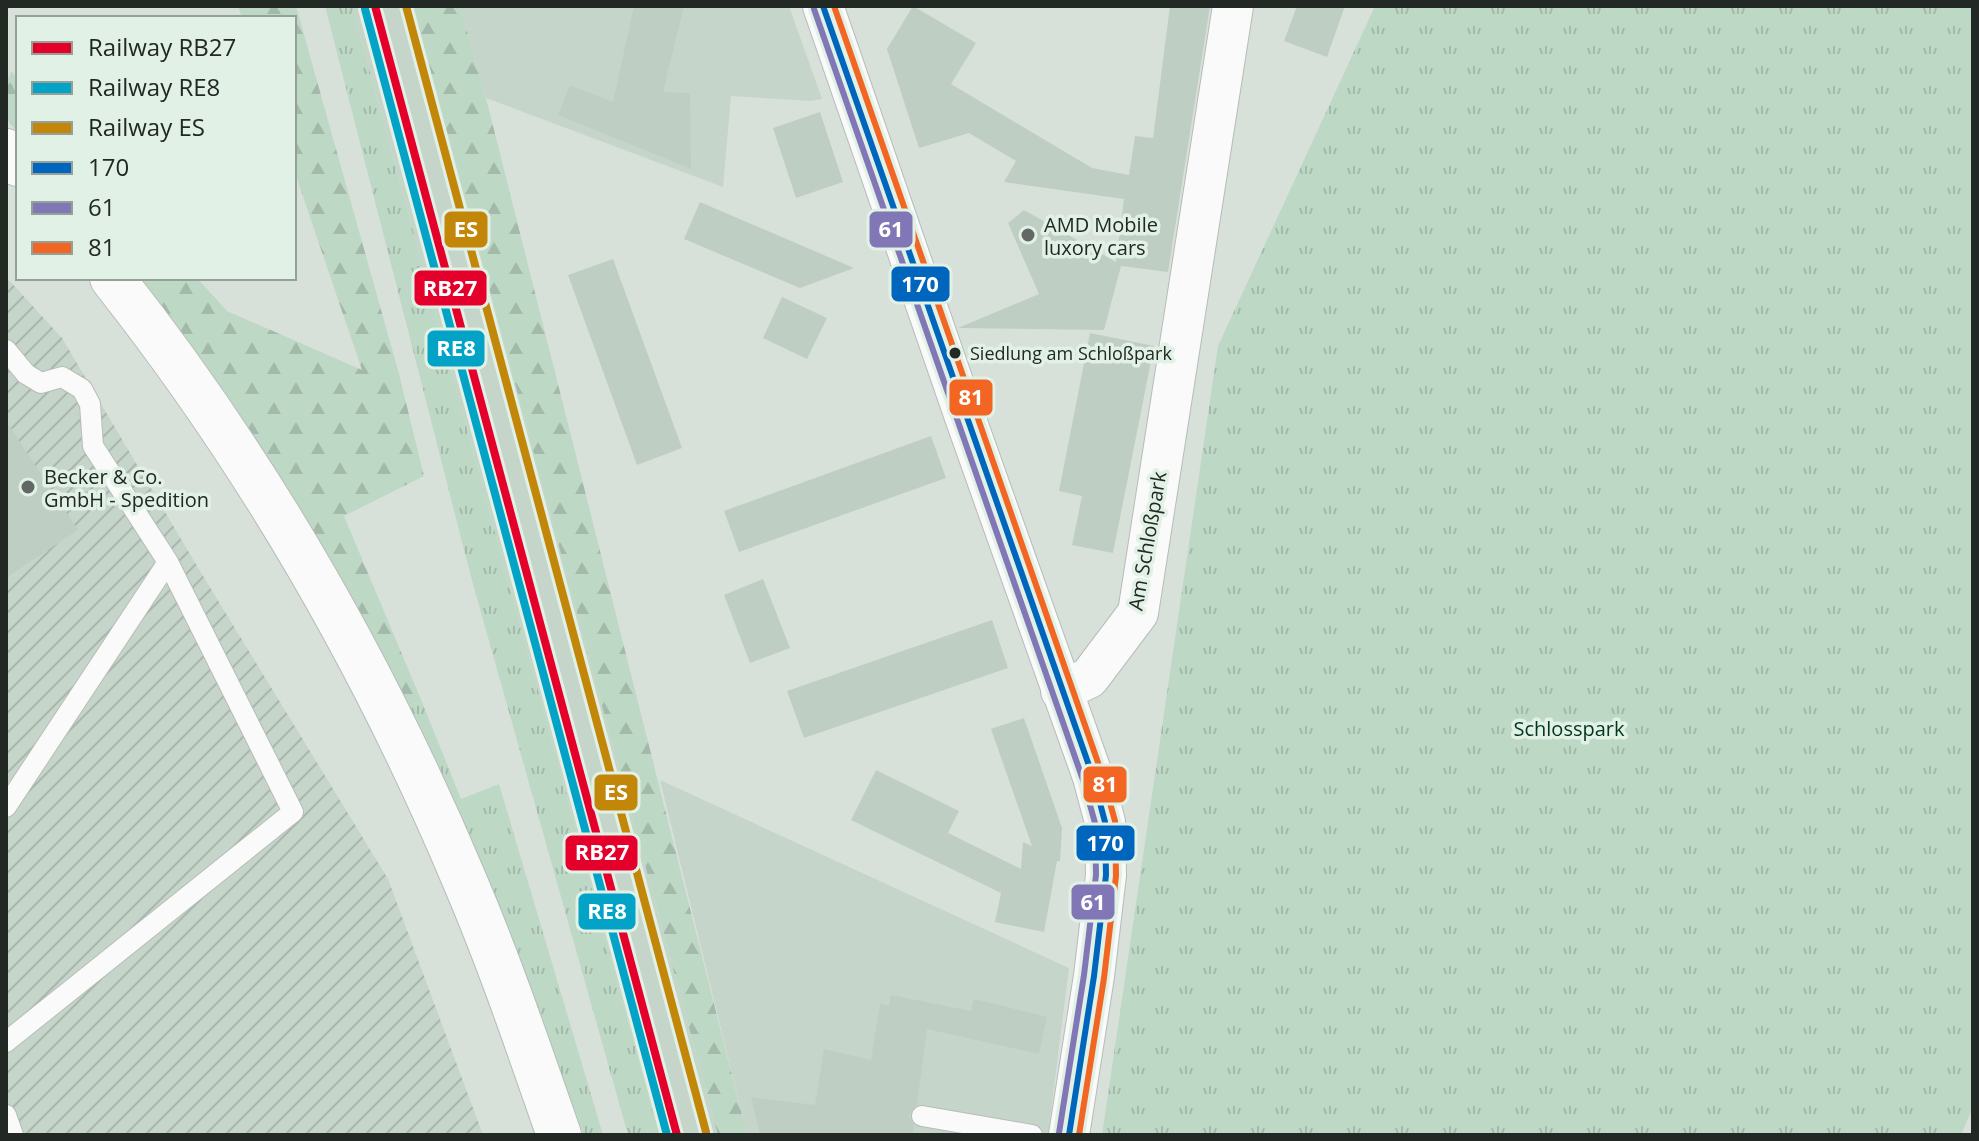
<svg xmlns="http://www.w3.org/2000/svg" width="1979" height="1141" viewBox="0 0 1979 1141" font-family="'Open Sans',sans-serif">
<defs>
<pattern id="industrial-furrows" width="10" height="10" patternUnits="userSpaceOnUse" patternTransform="scale(2)"><rect width="10" height="10" fill="#c5d5ca"/><path d="M-1 1l2-2M0 10L10 0M9 11l2-2" fill="none" stroke="#a9b7ad"/></pattern>
<pattern id="grass-tufts" width="24" height="20" patternUnits="userSpaceOnUse" patternTransform="scale(2)"><rect width="24" height="20" fill="#bed8c6"/><path d="M3 7l-1-3M5 7V3M7 7l1-3M15 17l-1-3M17 17v-4M19 17l1-3" fill="none" stroke="#a3b9aa"/></pattern>
<pattern id="forest-firs" width="22" height="20" patternUnits="userSpaceOnUse" patternTransform="scale(2)"><rect width="22" height="20" fill="#bed8c6"/><path d="M5 1l3.5 6h-7zM16 11l3.5 6h-7z" fill="#a3b9aa"/></pattern>
</defs>
<rect width="100%" height="100%" fill="#d8e0da"/>
<!-- built -->
<path fill="#c5d5ca" d="M352,6H413L718,1135H659Z
M460,6H789L822,99L810,101L731,96L723,187L486,98Z
M660,780L1069,968L1048,1135H747Z"/>
<!-- industrial -->
<path fill="url(#industrial-furrows)" d="M6,277L62,338L200,571L388,879L483,1135H6Z"/>
<!-- grass -->
<path fill="url(#grass-tufts)" d="M325,6H352L659,1135H628L471,577Z
M1375,6H1973V1107L1961,1135H1102L1218,346Z
M422,702L461,799L499,784L603,1135H584L452,805L402,706Z"/>
<!-- forest -->
<path fill="url(#forest-firs)" d="M238,6H296L399,374L424,476L344,516L422,702L402,706L229,400L133,278H197L227,311L362,370L294,170V18H242Z
M413,6H460L486,98L747,1135H718Z
M11,71L18,79V133L6,118V83Z"/>
<!-- building -->
<path fill="#becec3" d="M634,6H684L663,92L690,93L691,169L558,115L570,85L613,102Z
M913,6L976,43L951,84L1092,168L1129,175L1135,136L1153,138L1170,6H1210L1168,272L1121,266L1104,330L958,328L1039,294L1008,223L1024,210L1116,262L1124,199L1004,182L1016,161L969,133L919,148L887,49Z
M1297,6H1345L1327,57L1284,41Z
M820,112L843,182L796,198L773,128Z
M700,202L854,268L800,288L684,239Z
M613,259L682,448L637,465L568,275Z
M782,297L827,318L807,359L763,338Z
M1090,333L1154,346L1113,553L1072,545L1082,496L1059,491Z
M6,421L78,530L6,578Z
M931,436L946,478L739,552L724,511Z
M763,579L790,648L750,663L724,595Z
M992,620L1008,668L804,738L787,691Z
M1024,718L1062,828L1060,861H1057L1044,932L995,922L1001,893L851,820L876,770L959,811L948,833L1021,869L1023,842L1032,846L991,729Z
M891,995L971,1011L974,999L1047,1017L1039,1054L927,1029L917,1104L909,1115L914,1126L913,1135H760L751,1097L815,1105L824,1049L871,1060L880,1004L889,1006Z"/>
<g fill="none" stroke-linecap="round" stroke-linejoin="round">
<!-- lane casing -->
<g stroke="#b6bdb8" stroke-width="22">
<path id="lane" d="M6,350L26,374L41,383L62,377L82,389L90,404L93,446L168,562L6,807
M6,1042L293,812L168,562
M6,1115L13,1135
M922,1116L1032,1135"/>
</g>
<!-- street casing -->
<g stroke="#b6bdb8" stroke-width="42">
<path id="street" d="M823,6L966,420L1093,777L1105,822L1106,875L1094,976L1069,1135
M1061,691L1089,678L1138,613L1233,6"/>
</g>
<!-- primary casing -->
<g stroke="#b6bdb8" stroke-width="46">
<path id="primary" d="M6,151L18,164
M112,278C256,460 374,665 464,879C500,963 529,1049 559,1135"/>
</g>
<!-- lane -->
<use href="#lane" stroke="#f9faf9" stroke-width="20"/>
<!-- street -->
<use href="#street" stroke="#f9faf9" stroke-width="40"/>
<!-- primary -->
<use href="#primary" stroke="#f9faf9" stroke-width="44"/>
<!-- bus-1 casing -->
<g stroke="#e1f1e6" stroke-width="12">
<path id="bus-1" d="M823,6L1093,777L1105,822L1106,875L1094,976L1069,1135"/>
</g>
<!-- bus-2 casing -->
<g stroke="#e1f1e6" stroke-width="12">
<path id="bus-2" d="M814,9L1083,780L1095,823L1096,875L1084,975L1059,1133"/>
</g>
<!-- bus-3 casing -->
<g stroke="#e1f1e6" stroke-width="12">
<path id="bus-3" d="M834,6L1102,774L1115,821L1116,876L1104,978L1079,1135"/>
</g>
<!-- bus-1 -->
<use href="#bus-1" stroke="#0065bd" stroke-width="6"/>
<!-- bus-2 -->
<use href="#bus-2" stroke="#8177b6" stroke-width="6"/>
<!-- bus-3 -->
<use href="#bus-3" stroke="#f26522" stroke-width="6"/>
<!-- rail-1 casing -->
<g stroke="#e1f1e6" stroke-width="14">
<path id="rail-1" d="M375,6L677,1135"/>
</g>
<!-- rail-2 casing -->
<g stroke="#e1f1e6" stroke-width="14">
<path id="rail-2" d="M365,9L667,1135"/>
</g>
<!-- rail-3 casing -->
<g stroke="#e1f1e6" stroke-width="14">
<path id="rail-3" d="M406,6L706,1132"/>
</g>
<!-- rail-1 -->
<use href="#rail-1" stroke="#e4002b" stroke-width="8"/>
<!-- rail-2 -->
<use href="#rail-2" stroke="#02a3c6" stroke-width="8"/>
<!-- rail-3 -->
<use href="#rail-3" stroke="#c28609" stroke-width="8"/>
</g>
<!-- markers -->
<g fill="#626864" stroke="#e1f1e6" stroke-width="3">
<circle cx="1028" cy="235" r="8"/>
<circle cx="28" cy="487" r="8"/>
</g>
<circle fill="#222824" stroke="#e1f1e6" stroke-width="3" cx="955" cy="353" r="7"/>
<g text-anchor="middle" dominant-baseline="central" stroke-width="7" stroke-linejoin="round" paint-order="stroke">
<!-- bus labels -->
<g font-size="18" fill="#222824" stroke="#e1f1e6" text-anchor="start">
<text x="970" y="353">Siedlung am Schloßpark</text>
</g>
<!-- poi labels -->
<g font-size="20" fill="#222824" stroke="#e1f1e6" text-anchor="start">
<text x="1044" y="224">AMD Mobile<tspan x="1044" dy="23">luxory cars</tspan></text>
<text x="44" y="476">Becker &amp; Co.<tspan x="44" dy="23">GmbH - Spedition</tspan></text>
</g>
<!-- street labels -->
<g font-size="20" fill="#222824" stroke="#e1f1e6">
<text transform="translate(1147 541) rotate(-80)">Am Schloßpark</text>
</g>
<!-- park labels -->
<g font-size="20" fill="#02351c" stroke="#e1f1e6">
<text x="1569" y="728">Schlosspark</text>
</g>
</g>
<g stroke="#e1f1e6" stroke-width="3">
<rect x="868" y="210" width="46" height="39" rx="8" fill="#8177b6"/>
<rect x="443" y="210" width="46" height="39" rx="8" fill="#c28609"/>
<rect x="890" y="265" width="61" height="38" rx="8" fill="#0065bd"/>
<rect x="413" y="269" width="75" height="38" rx="8" fill="#e4002b"/>
<rect x="426" y="329" width="60" height="39" rx="8" fill="#02a3c6"/>
<rect x="948" y="378" width="46" height="39" rx="8" fill="#f26522"/>
<rect x="1082" y="765" width="46" height="39" rx="8" fill="#f26522"/>
<rect x="593" y="773" width="46" height="39" rx="8" fill="#c28609"/>
<rect x="1075" y="824" width="61" height="38" rx="8" fill="#0065bd"/>
<rect x="564" y="834" width="75" height="38" rx="8" fill="#e4002b"/>
<rect x="1070" y="883" width="46" height="38" rx="8" fill="#8177b6"/>
<rect x="577" y="892" width="60" height="39" rx="8" fill="#02a3c6"/>
</g>
<g font-size="22" text-anchor="middle" font-weight="bold" fill="#fff">
<text x="891" y="237">61</text>
<text x="466" y="237">ES</text>
<text x="920" y="292">170</text>
<text x="450" y="296">RB27</text>
<text x="456" y="356">RE8</text>
<text x="971" y="405">81</text>
<text x="1105" y="792">81</text>
<text x="616" y="800">ES</text>
<text x="1105" y="851">170</text>
<text x="602" y="860">RB27</text>
<text x="1093" y="910">61</text>
<text x="607" y="919">RE8</text>
</g>
<!-- border -->
<rect width="1979" height="1141" fill="none" stroke="#222824" stroke-width="16"/>
<!-- legend -->
<rect x="16" y="16" width="280" height="264" fill="#e1f1e6" stroke="#95a198" stroke-width="2"/>
<rect x="32" y="42" width="40" height="12" fill="#e4002b" stroke="#95a198" stroke-width="2"/>
<text x="88" y="56" font-size="24" fill="#222824">Railway RB27</text>
<rect x="32" y="82" width="40" height="12" fill="#02a3c6" stroke="#95a198" stroke-width="2"/>
<text x="88" y="96" font-size="24" fill="#222824">Railway RE8</text>
<rect x="32" y="122" width="40" height="12" fill="#c28609" stroke="#95a198" stroke-width="2"/>
<text x="88" y="136" font-size="24" fill="#222824">Railway ES</text>
<rect x="32" y="162" width="40" height="12" fill="#0065bd" stroke="#95a198" stroke-width="2"/>
<text x="88" y="176" font-size="24" fill="#222824">170</text>
<rect x="32" y="202" width="40" height="12" fill="#8177b6" stroke="#95a198" stroke-width="2"/>
<text x="88" y="216" font-size="24" fill="#222824">61</text>
<rect x="32" y="242" width="40" height="12" fill="#f26522" stroke="#95a198" stroke-width="2"/>
<text x="88" y="256" font-size="24" fill="#222824">81</text>
</svg>
